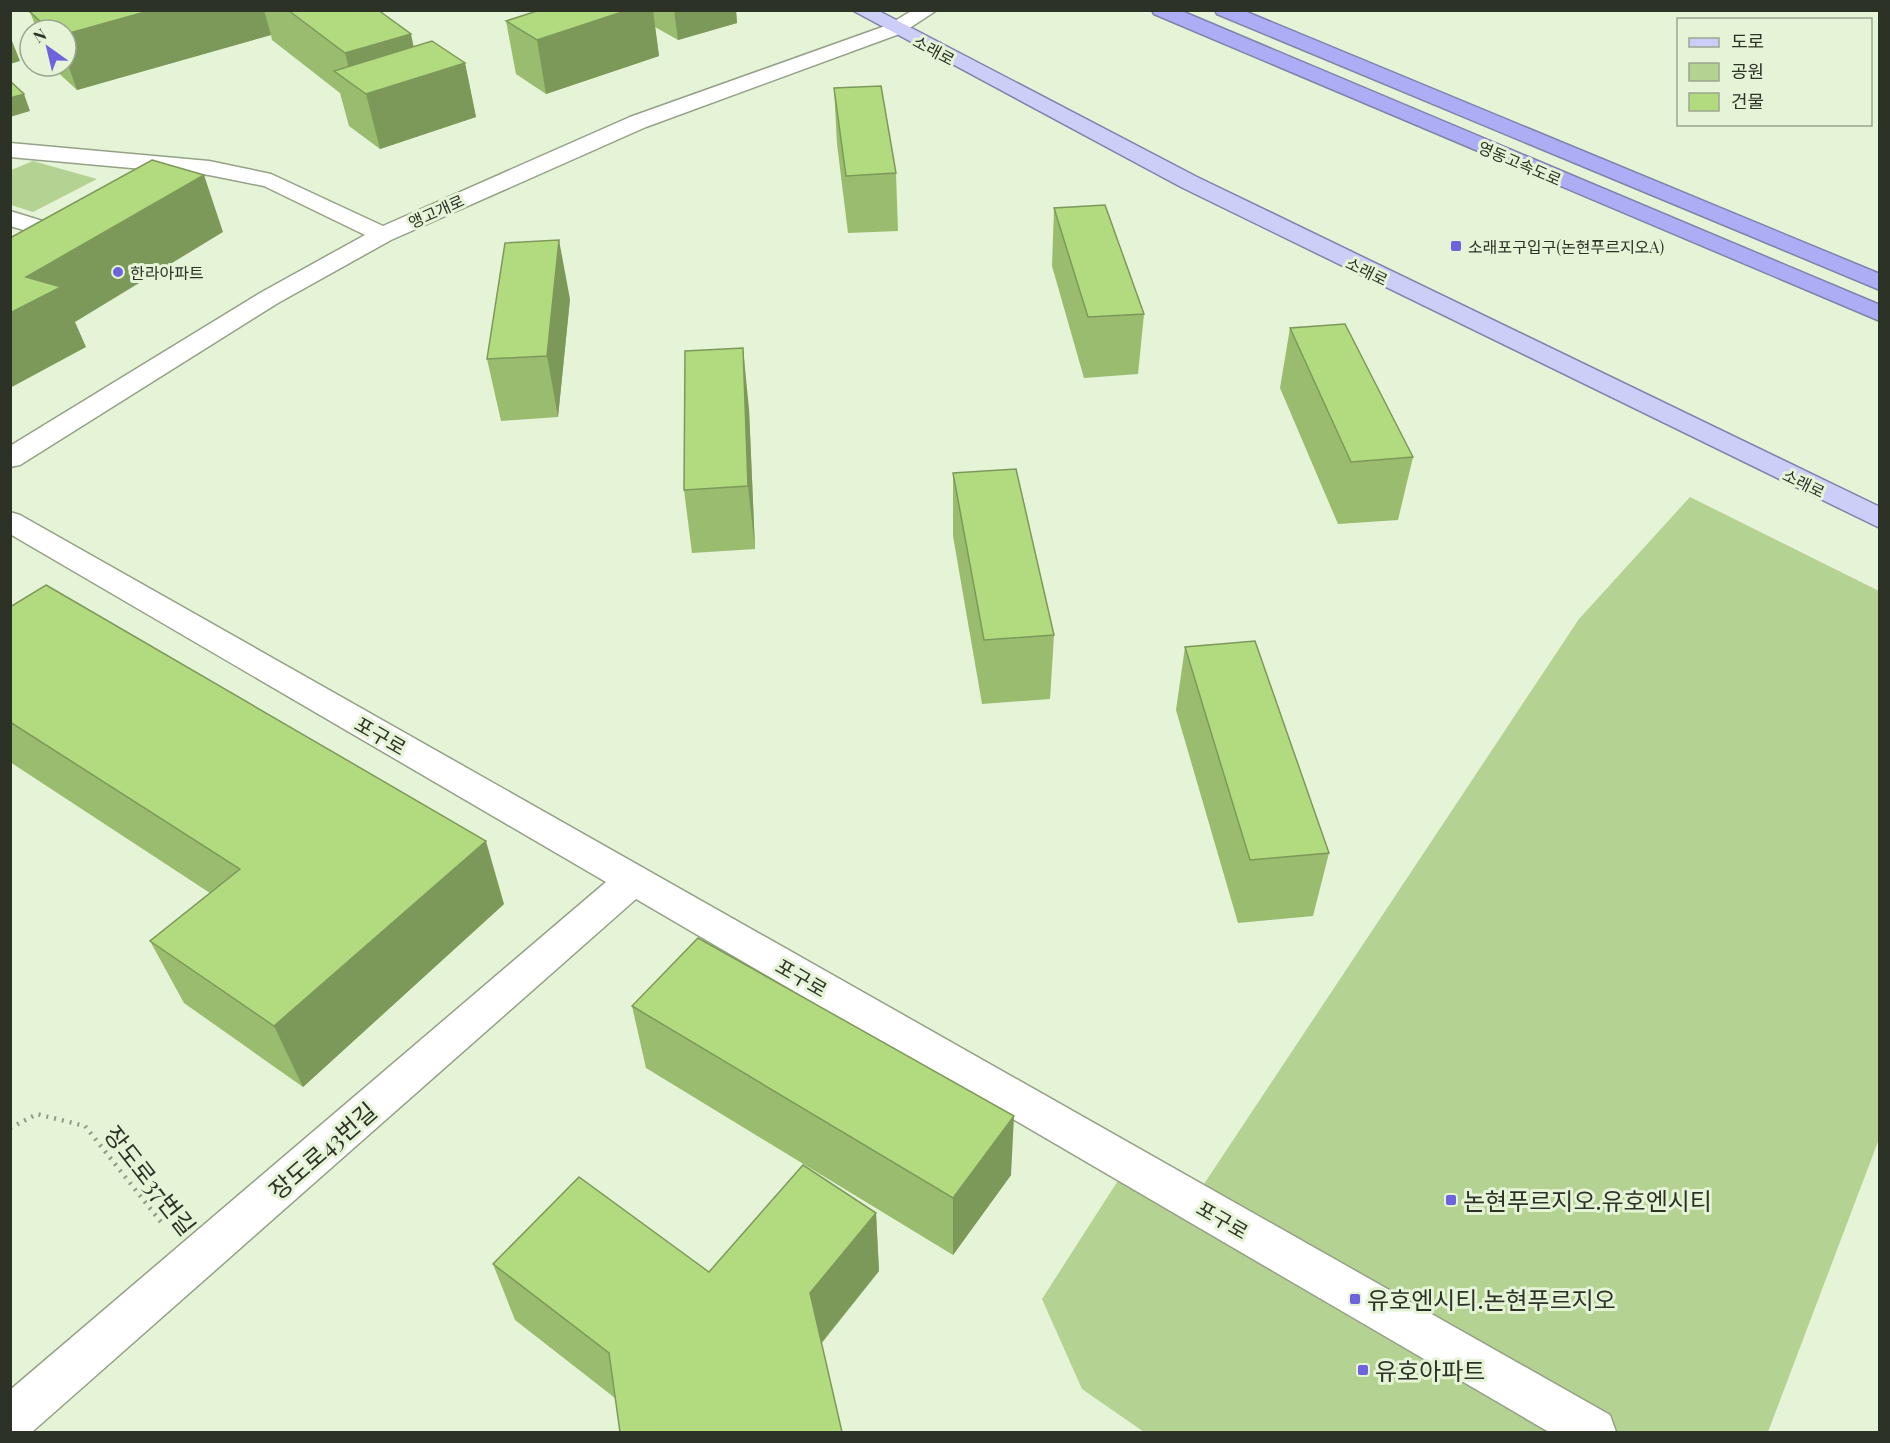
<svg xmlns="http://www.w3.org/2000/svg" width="1890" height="1443" viewBox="0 0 1890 1443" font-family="'Playfair Display','Noto Sans KR',serif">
<rect width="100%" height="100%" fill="#e5f3d6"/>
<!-- green -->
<path fill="#b4d392" d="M33,161L97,179L33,212L11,205V170Z
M1690,497L1879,591V1139L1768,1432H1144L1082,1389L1042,1299L1128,1165L1192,1202L1579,619Z"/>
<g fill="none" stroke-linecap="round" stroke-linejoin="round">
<!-- minor casing -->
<g stroke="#94a186" stroke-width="3">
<path id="minor" d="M913,10H937L902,33L646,127L391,240L278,303L20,465L10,467V446L260,293L365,235L264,186L209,175L10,157V143L209,161L271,174L383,226L630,117L888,25Z
M10,211L85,234L89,239L85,244L77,246L10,226Z
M10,512L20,515L1610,1415L1616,1432H1549L636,899L32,1432H10V1390L606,882L10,534Z"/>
</g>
<!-- major casing -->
<g stroke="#8082ac" stroke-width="3">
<path id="major" d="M852,10H877L1197,177L1880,507V528L1181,187Z"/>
</g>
<!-- highway casing -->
<g stroke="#8082ac" stroke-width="3">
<path id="highway" d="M1152,10H1179L1880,305V321L1154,14Z
M1215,10H1242L1880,274V290L1217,14Z"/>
</g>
<!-- path -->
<path stroke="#909a85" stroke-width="4.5" stroke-dasharray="2 6" stroke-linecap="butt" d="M10,1128L37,1114L85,1126L164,1226"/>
<!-- minor -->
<use href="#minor" fill="#fff" fill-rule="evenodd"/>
<!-- major -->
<use href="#major" fill="#cdcef8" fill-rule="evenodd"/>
<!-- highway -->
<use href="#highway" fill="#acadf4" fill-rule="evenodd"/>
</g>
<!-- wall -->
<path fill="#99bc6e" d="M37,10H378L414,47L465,63L476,117L380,149L349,126L340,93L272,40L271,35L77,90L51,66H66V30H37L30,12Z
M540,10H736L737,23L678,40L655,27L659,56L546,94L516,74L506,21Z
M834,88L896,173L898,231L848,233L837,144Z
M1054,208L1144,314L1138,374L1084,378L1052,266Z
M570,299L558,417L501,421L487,359Z
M1290,328L1413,457L1398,520L1338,524L1280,388Z
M749,409L755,549L692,553L684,490Z
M953,473L1054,635L1050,699L982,704L953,536Z
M10,607L504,904L303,1087L184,1003L150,941L210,893L10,762Z
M1185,647L1329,853L1313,916L1238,923L1176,710Z
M632,1006L1011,1175L953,1255L646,1068Z
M876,1213L879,1271L822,1343L615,1398L515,1320L493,1264L709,1272Z"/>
<!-- shaded-wall -->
<path fill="#7d995a" d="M152,10H264L271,35L77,90L66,59V34Z
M628,10H653L659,56L546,94L537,40Z
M674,10H736L737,23L678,40Z
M411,34L420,77L465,63L476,117L380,149L366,94L353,84L345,53Z
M10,36L20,61L10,64Z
M24,94L30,111L10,117V98Z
M204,175L223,232L75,322L86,347L10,388V313L26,277Z
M559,240L570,299L558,417L547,356Z
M743,348L749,409L755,549L748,486Z
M486,841L504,904L303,1087L274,1026Z
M1014,1116L1011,1175L953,1255V1198Z
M876,1213L879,1271L817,1348L810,1293Z"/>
<!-- building -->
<path fill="#b2db80" stroke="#7d995a" stroke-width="1.5" d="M37,10H152L66,34V30H50L30,12Z
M288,10H378L411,34L345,53Z
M540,10H628L537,40L506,21Z
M432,41L465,63L366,94L334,71Z
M10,81L24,94L10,98Z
M881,86L896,173L846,176L834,88Z
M152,160L204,175L26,277L61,287L10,313V238Z
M1105,205L1144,314L1088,317L1054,208Z
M559,240L547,356L487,359L505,243Z
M1345,324L1413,457L1351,462L1290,328Z
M743,348L748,486L684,490L685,351Z
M1016,469L1054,635L984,640L953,473Z
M46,585L486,841L274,1026L150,941L240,869L10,722V607Z
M1255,641L1329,853L1250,860L1185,647Z
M698,938L1014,1116L953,1198L632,1006Z
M803,1165L876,1213L810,1293L842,1432H620L609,1353L493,1264L579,1177L709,1272Z"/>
<!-- markers -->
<g fill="#6e63dd" stroke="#e5f3d6" stroke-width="2">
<rect x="1450" y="240" width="12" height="12" rx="3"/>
<circle cx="118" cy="272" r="6"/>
<rect x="1445" y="1194" width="12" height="12" rx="3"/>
<rect x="1349" y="1293" width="12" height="12" rx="3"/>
<rect x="1357" y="1364" width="12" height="12" rx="3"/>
</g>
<g text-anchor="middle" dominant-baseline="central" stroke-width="6" stroke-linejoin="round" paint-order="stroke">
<!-- far-street labels -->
<g font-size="16" fill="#2d3227" stroke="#e5f3d6">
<text transform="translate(934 50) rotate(28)">소래로</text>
<text transform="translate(1520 163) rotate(23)">영동고속도로</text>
<text transform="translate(436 211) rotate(-24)">앵고개로</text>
<text transform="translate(1367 271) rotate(26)">소래로</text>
<text transform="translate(1804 483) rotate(26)">소래로</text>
</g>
<!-- far-poi labels -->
<g font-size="16" fill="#2d3227" stroke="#e5f3d6" text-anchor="start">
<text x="1468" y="246">소래포구입구(논현푸르지오A)</text>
<text x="130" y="272">한라아파트</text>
</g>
<!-- street labels -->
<g font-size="20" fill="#2d3227" stroke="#e5f3d6">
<text transform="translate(381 735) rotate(30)">포구로</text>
<text transform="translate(802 977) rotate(30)">포구로</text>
<text transform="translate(1223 1219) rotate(30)">포구로</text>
</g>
<!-- near-street labels -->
<g font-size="24" fill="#2d3227" stroke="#e5f3d6">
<text transform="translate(322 1150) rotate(-41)">장도로43번길</text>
<text transform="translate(151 1180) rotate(52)">장도로37번길</text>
</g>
<!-- near-poi labels -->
<g font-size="24" fill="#2d3227" stroke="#e5f3d6" text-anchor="start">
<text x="1463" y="1200">논현푸르지오.유호엔시티</text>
<text x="1367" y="1299">유호엔시티.논현푸르지오</text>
<text x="1375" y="1370">유호아파트</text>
</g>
</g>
<!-- border -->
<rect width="1890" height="1443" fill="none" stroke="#2d3227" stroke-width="24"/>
<!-- legend -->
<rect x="1677" y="18" width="195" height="108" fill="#e5f3d6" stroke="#9ba690" stroke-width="1.5"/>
<rect x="1689" y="38" width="30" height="9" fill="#cdcef8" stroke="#9ba690" stroke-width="1.5"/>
<text x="1731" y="48" font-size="18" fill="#2d3227">도로</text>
<rect x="1689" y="63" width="30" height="18" fill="#b4d392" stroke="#9ba690" stroke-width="1.5"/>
<text x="1731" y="78" font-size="18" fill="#2d3227">공원</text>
<rect x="1689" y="93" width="30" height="18" fill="#b2db80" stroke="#9ba690" stroke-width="1.5"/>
<text x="1731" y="108" font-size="18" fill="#2d3227">건물</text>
<!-- north arrow -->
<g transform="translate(48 48) rotate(326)"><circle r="28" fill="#e5f3d6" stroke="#9ba690" stroke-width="1.5"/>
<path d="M0-4.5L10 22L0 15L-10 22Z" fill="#6e63dd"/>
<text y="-9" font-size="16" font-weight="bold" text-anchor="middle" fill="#2d3227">N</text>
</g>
</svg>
